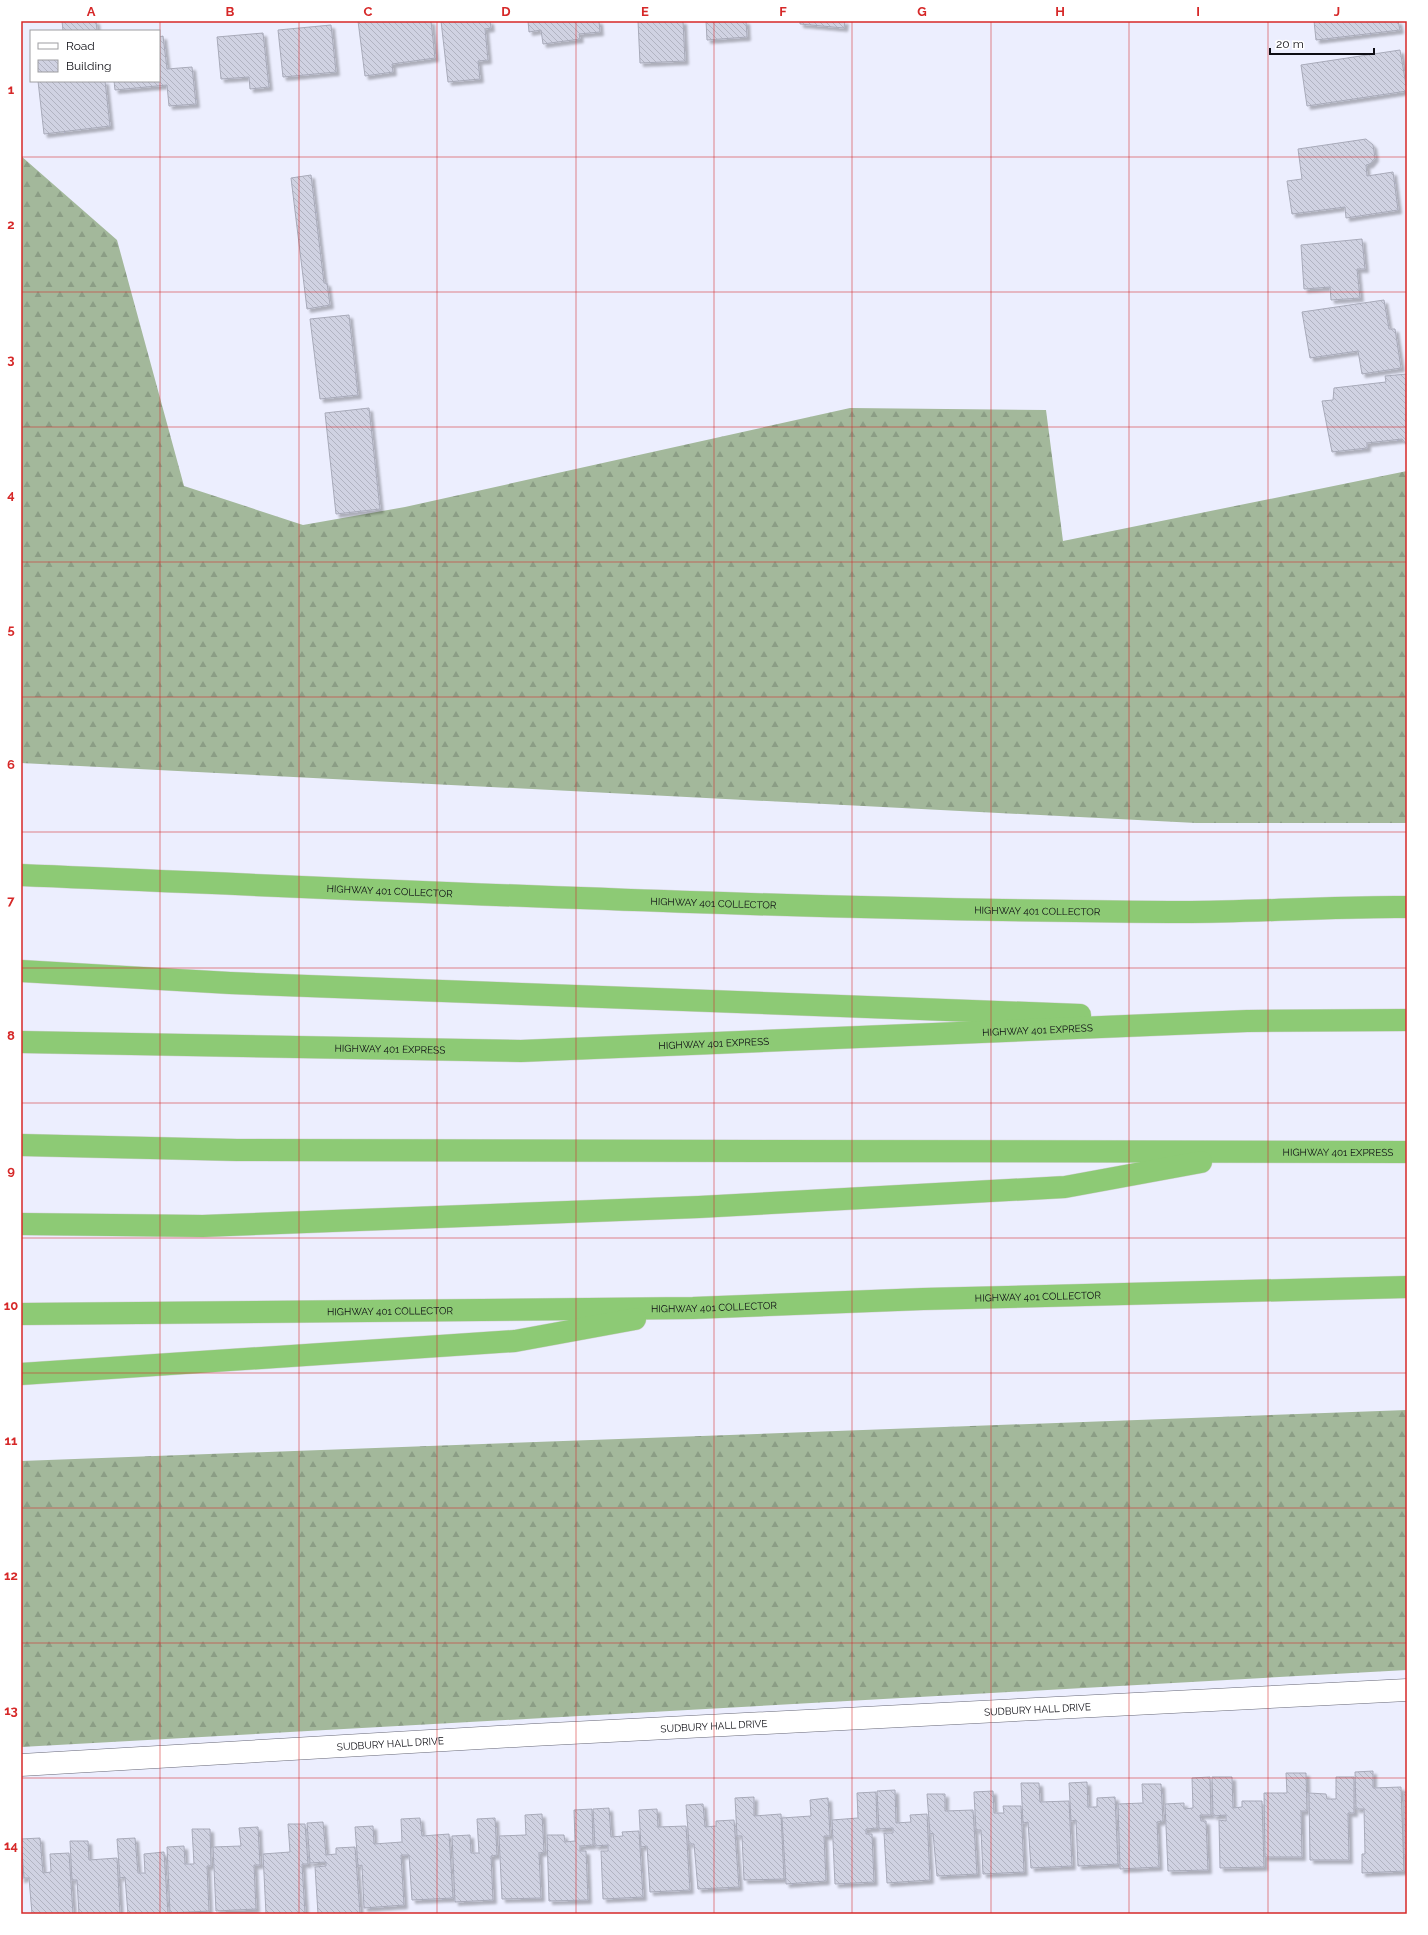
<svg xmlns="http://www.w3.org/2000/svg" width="1428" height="1935" viewBox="0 0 1428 1935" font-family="Raleway,sans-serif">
<defs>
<pattern id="forest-firs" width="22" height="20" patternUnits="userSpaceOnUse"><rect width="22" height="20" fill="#a3b89b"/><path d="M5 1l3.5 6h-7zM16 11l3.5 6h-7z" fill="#8b9d85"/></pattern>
<pattern id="building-back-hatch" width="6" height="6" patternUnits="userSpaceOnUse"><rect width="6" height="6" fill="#d0d2e2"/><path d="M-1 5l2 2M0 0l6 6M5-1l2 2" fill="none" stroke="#b1b3c1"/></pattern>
<filter id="shadow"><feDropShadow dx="3.5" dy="3.5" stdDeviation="1" flood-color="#0004"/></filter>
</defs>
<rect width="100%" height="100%" fill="#eceefe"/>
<!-- forest -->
<path fill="url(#forest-firs)" d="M21,156L117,240L184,486L303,525L405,507L850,408L1046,410L1063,541L1407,471V823H1196L21,763Z
M1407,1410V1670L21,1747V1461Z"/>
<!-- building -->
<path fill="url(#building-back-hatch)" stroke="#a8aab9" filter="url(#shadow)" d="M62,21H96L97,31H63Z
M358,21H431L435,58L392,64L393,72L365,76Z
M441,21H490L491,28L485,29L488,60L478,61L480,79L448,82Z
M528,21H599L600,32L579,34L580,39L543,44L541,30L529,32Z
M638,21H683L685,61L640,63Z
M706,21H746L747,37L707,40Z
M800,21H845L844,28L800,24Z
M1314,21H1398L1400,30L1316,40Z
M331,25L336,72L283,77L278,30Z
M263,33L269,87L250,89L249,77L221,79L217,37Z
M163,36L167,69L192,67L196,104L169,106L167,85L115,90L114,81H159V37Z
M1400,50L1407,91L1307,106L1301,65Z
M38,81H105L110,126L44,134Z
M1366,139L1373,145L1375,158L1370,164L1366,165L1367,176L1393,172L1398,210L1346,218L1345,207L1292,214L1287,181L1302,179L1298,149Z
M311,175L324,283H327L330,305L307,309L291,178Z
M1362,239L1365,269H1357L1360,298L1331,300L1330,287L1304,289L1301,245Z
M1384,300L1389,329H1395L1401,368L1362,374L1358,351L1310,358L1302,312Z
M349,315L358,395L320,399L310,319Z
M1407,374V445L1402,439L1367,443V448L1332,452L1322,401L1333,400L1334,388L1386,382L1385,376Z
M369,408L380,509L336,514L325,413Z
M1373,1771V1788L1401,1787L1404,1871L1362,1873V1854H1365L1364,1809H1356L1355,1772Z
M1286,1773H1306L1307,1811H1301L1302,1857H1265L1264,1793H1287Z
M1210,1777L1211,1815H1200L1201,1821H1206L1208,1870L1168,1871L1165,1804L1184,1803V1809L1193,1808L1192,1778Z
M1212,1777H1232L1233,1808L1242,1807V1801H1262L1264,1867L1220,1868L1219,1820L1226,1821V1815L1213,1816Z
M1336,1777H1354V1813H1348L1349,1860H1310L1309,1793L1326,1794L1327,1799H1336Z
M1087,1782L1088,1807H1097V1798L1115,1797L1118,1864L1078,1866L1076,1820L1071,1821L1069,1783Z
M1021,1783H1039L1040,1802L1069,1801L1072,1866L1031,1868L1028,1822L1023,1823Z
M1142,1784H1161L1163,1821L1157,1822L1159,1867L1120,1869L1118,1804L1143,1803Z
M895,1790L896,1823L911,1822L910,1815L927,1814L930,1880L887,1883L884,1833H893V1828L879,1829L877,1791Z
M993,1791L994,1813H1004L1003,1806H1021L1024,1872L983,1874L981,1830H976L974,1794V1792Z
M876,1792L877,1828L866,1829V1834H872L874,1882L835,1884L832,1820L858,1818L857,1793Z
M1404,1792H1407V1857H1404Z
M927,1794H945V1811L973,1810L977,1874L937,1876L933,1833L930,1834Z
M754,1797V1816L781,1814L784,1879L744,1880L742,1836H737L735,1798Z
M828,1798L830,1836H824L826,1881L786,1884L782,1818L811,1816L810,1800Z
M703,1804L705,1827L716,1826V1821L734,1820L739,1887L698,1889L694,1844H689L686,1805Z
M609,1808L611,1837L623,1836L622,1832L639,1831L643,1897L603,1899L601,1851H608V1845L595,1846L593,1809Z
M592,1809L593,1845L580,1846V1851H586L588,1900L549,1901L547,1835H564L565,1842L575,1841L574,1810Z
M657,1809L658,1827L686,1826L690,1890L650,1892L647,1846L641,1847L639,1810Z
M542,1814L544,1852L539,1853L541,1898L502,1899L499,1836L526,1835L525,1815Z
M420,1818L422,1836L449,1834L453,1898L412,1900L409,1855H401L404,1905L364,1908L362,1865L358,1866L355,1827L373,1826L374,1844L402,1842L401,1819Z
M495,1818L497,1855L491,1856L493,1900L455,1902L452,1836L470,1835L471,1853H479L477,1819Z
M323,1822L326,1855L336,1854V1848L355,1847L360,1913L318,1914L315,1867L326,1866V1862L310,1863L307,1823Z
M288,1824H305L308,1864H302L305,1914H266L263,1854L290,1852Z
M258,1827L260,1865H254L256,1909L216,1911L213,1847L241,1846L239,1828Z
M192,1829H210L211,1866H207L209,1911L170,1913L167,1847L184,1846L185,1864H194Z
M40,1838L43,1873L51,1872L50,1854L69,1853L73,1914H32L29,1878H24L21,1839Z
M135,1838L138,1873H145L144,1854L164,1852L168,1914H128L125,1877L120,1878L117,1839Z
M70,1841H88L89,1860L117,1858L120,1914H79L77,1880H72Z
M21,1855L23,1879H21Z"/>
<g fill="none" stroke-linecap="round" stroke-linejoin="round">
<!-- minor casing -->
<g stroke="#676877" stroke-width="23">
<g id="minor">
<path id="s1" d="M21,1765L532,1735L1407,1690"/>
</g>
</g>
<!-- motorway casing -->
<g stroke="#d3d3d5" stroke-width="23">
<g id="motorway">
<path id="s2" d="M21,875C404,891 787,910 1170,912C1249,913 1328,906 1407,907"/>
<path d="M21,971L230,983L1080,1015"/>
<path id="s3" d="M21,1042L521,1051L1247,1021L1407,1020"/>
<path id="s4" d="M21,1145L237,1150L1407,1152"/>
<path d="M21,1224L203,1226L699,1207L1065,1187L1201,1162"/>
<path id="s5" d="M21,1314L693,1308L923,1299L1407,1287"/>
<path d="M21,1374L515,1341L635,1319"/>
</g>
</g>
<!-- minor -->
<use href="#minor" stroke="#fff" stroke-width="22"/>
<!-- motorway -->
<use href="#motorway" stroke="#8dca75" stroke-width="22"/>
</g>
<!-- grid -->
<path fill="none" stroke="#d62828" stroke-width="1" stroke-opacity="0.55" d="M160,21V1914M299,21V1914M437,21V1914M576,21V1914M714,21V1914M852,21V1914M991,21V1914M1129,21V1914M1268,21V1914M21,157H1407M21,292H1407M21,427H1407M21,562H1407M21,697H1407M21,832H1407M21,968H1407M21,1103H1407M21,1238H1407M21,1373H1407M21,1508H1407M21,1643H1407M21,1778H1407"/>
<g text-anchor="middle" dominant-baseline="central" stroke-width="3" stroke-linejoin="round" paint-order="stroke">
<!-- street labels -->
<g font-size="10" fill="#0d0d13" stroke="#fff">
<text stroke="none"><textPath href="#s2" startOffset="369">HIGHWAY 401 COLLECTOR</textPath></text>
<text stroke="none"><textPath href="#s2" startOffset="693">HIGHWAY 401 COLLECTOR</textPath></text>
<text stroke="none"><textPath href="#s2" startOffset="1017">HIGHWAY 401 COLLECTOR</textPath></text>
<text stroke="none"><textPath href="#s3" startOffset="1017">HIGHWAY 401 EXPRESS</textPath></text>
<text stroke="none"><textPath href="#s3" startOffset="693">HIGHWAY 401 EXPRESS</textPath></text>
<text stroke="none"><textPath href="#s3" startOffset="369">HIGHWAY 401 EXPRESS</textPath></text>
<text stroke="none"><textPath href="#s4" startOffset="1317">HIGHWAY 401 EXPRESS</textPath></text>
<text stroke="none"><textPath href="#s5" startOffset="1017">HIGHWAY 401 COLLECTOR</textPath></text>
<text stroke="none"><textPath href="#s5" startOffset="693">HIGHWAY 401 COLLECTOR</textPath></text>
<text stroke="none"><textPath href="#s5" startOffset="369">HIGHWAY 401 COLLECTOR</textPath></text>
<text stroke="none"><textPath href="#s1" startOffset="1018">SUDBURY HALL DRIVE</textPath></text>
<text stroke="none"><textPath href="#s1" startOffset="694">SUDBURY HALL DRIVE</textPath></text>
<text stroke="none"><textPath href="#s1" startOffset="370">SUDBURY HALL DRIVE</textPath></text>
</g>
</g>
<!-- border -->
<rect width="1428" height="1935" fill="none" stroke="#ffffff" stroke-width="44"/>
<!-- legend -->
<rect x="30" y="30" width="130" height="52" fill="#ffffff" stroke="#9e9ea1"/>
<rect x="38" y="43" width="20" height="6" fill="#ffffff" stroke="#9e9ea1"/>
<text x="66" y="50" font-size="12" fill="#0d0d13">Road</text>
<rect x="38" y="60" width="20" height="12" fill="url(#building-back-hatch)" stroke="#9e9ea1"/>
<text x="66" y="70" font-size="12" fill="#0d0d13">Building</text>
<!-- scale -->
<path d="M1270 48v6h104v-6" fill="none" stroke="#0d0d13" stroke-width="2"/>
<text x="1276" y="48" font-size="12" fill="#0d0d13" stroke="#ffffff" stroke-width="3" paint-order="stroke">20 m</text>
<rect x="22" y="22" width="1384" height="1891" fill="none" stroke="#d62828" stroke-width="1.5"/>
<g font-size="13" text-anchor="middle" font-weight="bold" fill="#d62828">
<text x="91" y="16">A</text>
<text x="230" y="16">B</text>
<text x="368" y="16">C</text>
<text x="506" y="16">D</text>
<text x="645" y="16">E</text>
<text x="783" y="16">F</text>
<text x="922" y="16">G</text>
<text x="1060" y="16">H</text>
<text x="1198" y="16">I</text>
<text x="1337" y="16">J</text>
<text x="11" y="94">1</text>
<text x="11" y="229">2</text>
<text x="11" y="364">3</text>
<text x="11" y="499">4</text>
<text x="11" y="634">5</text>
<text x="11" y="769">6</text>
<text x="11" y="905">7</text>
<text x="11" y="1040">8</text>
<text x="11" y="1175">9</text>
<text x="11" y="1310">10</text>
<text x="11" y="1445">11</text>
<text x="11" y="1580">12</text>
<text x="11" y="1715">13</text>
<text x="11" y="1850">14</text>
</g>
</svg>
